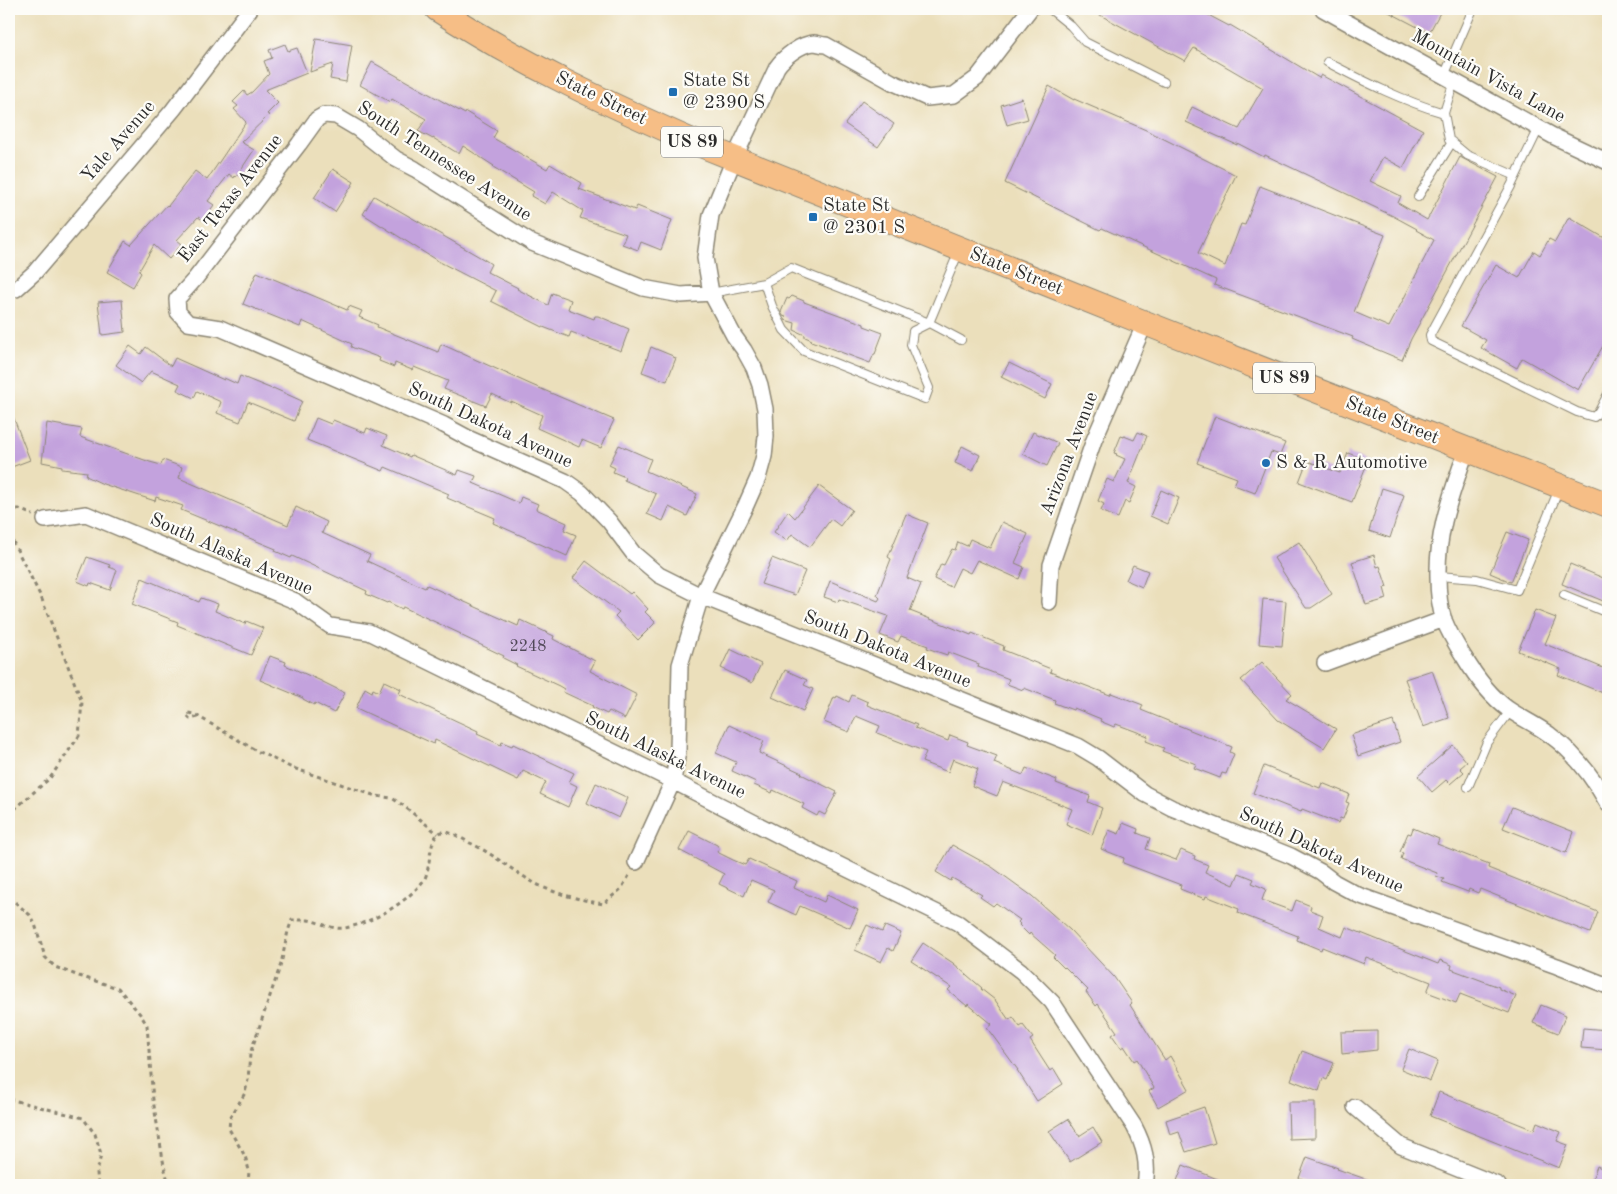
<svg xmlns="http://www.w3.org/2000/svg" width="1617" height="1194" viewBox="0 0 1617 1194" font-family="'Old Standard TT',serif">
<rect width="100%" height="100%" fill="#fdfcf7"/>
<filter id="ink" filterUnits="userSpaceOnUse"><feTurbulence type="fractalNoise" baseFrequency=".02" numOctaves="2"/><feDisplacementMap in="SourceGraphic" scale="10" xChannelSelector="R" yChannelSelector="G"/><feConvolveMatrix kernelMatrix="1 2 1 2 8 2 1 2 1" color-interpolation-filters="sRGB"/></filter>
<filter id="wash" filterUnits="userSpaceOnUse"><feTurbulence type="fractalNoise" baseFrequency=".0096" numOctaves="4" result="noise"/><feDisplacementMap in="SourceGraphic" scale="20" xChannelSelector="R" yChannelSelector="G"/><feGaussianBlur stdDeviation="1.12" result="paint"/><feColorMatrix in="noise" values="0 0 0 0 0 0 0 0 0 0 0 0 0 0 0 0 0 1.4 0 .05"/><feComposite in="paint" operator="in"/></filter>
<g filter="url(#wash)">
<rect width="100%" height="100%" fill="#ebdfbb"/>
<g id="blocks">
<!-- building -->
<path fill="#c3a2dd" d="M1089,9H1197L1229,26L1230,25L1319,78L1321,75L1423,130L1403,168L1383,157L1370,181L1401,196L1398,203L1427,220L1460,157L1498,177L1411,339L1402,360L1352,339L1353,337L1214,285L1216,280L1102,228L1100,230L1005,183L1049,86L1074,100V99L1146,130L1236,175L1198,253L1225,266L1241,224L1245,225L1260,186L1385,235L1354,312L1389,327L1434,240L1416,230L1417,229L1393,216L1265,155L1264,157L1237,143V145L1186,122L1192,107L1239,129L1263,88L1194,48L1185,61Z
M1383,9H1442L1429,33Z
M316,39L352,45L346,82L330,79L333,64L310,72Z
M285,44L288,51L297,48L307,73L265,90L278,103L267,114L269,115L241,142L254,150L236,177L235,176L234,178L229,174L208,201L214,205L203,220L198,217L177,240L182,244L169,259L154,245L139,271L141,273L133,287L107,272L125,241L131,245L167,205L168,206L195,171L207,180L246,122L234,109L238,106L233,102L244,91L247,95L252,92L269,74L264,61L272,58L269,50Z
M372,62L465,114L466,112L497,131L493,138L547,169L550,164L582,183L579,189L635,210L637,206L672,220L661,250L641,242L638,250L622,244L626,234L580,218L583,211L553,192L545,204L531,196L534,192L493,167L494,166L463,146L459,154L433,138V139L418,131L426,119L392,99L390,102L360,85Z
M1022,98L1028,119L1007,125L1001,105Z
M862,101L894,124L878,147L845,124Z
M333,169L354,182L335,212L314,198Z
M374,196L485,260L491,264L487,272L518,288L517,289L548,305L552,293L571,300L568,309L594,319L595,316H598L629,329L621,351L571,332L569,337L543,327L491,301L496,291L436,260L363,214Z
M1569,217L1608,240V337L1578,390L1522,358L1517,368L1481,348L1486,340L1461,326L1496,265L1519,278L1534,251L1540,255L1549,239L1555,242Z
M257,272L347,310L349,306L362,311L359,317L378,325L377,327L438,352L441,344L532,385L614,420L601,448L582,440L579,447L537,428L542,415L511,401V403L492,394L486,406L444,389L448,381L414,367L412,370L395,363L394,367L379,361L380,358L351,347L352,344L302,321L300,327L243,304Z
M792,296L804,301V302L864,324V326L883,333L875,354H874L870,363L811,341L812,340L805,337V335L794,330L795,323L785,320L786,317L783,316L781,312L787,298L789,299Z
M122,300L125,332L102,335L98,302Z
M130,346L141,354L146,347L171,366L175,358L224,380V378L237,384L240,376L272,389L273,388L302,401L294,421L248,402L240,422L217,413L221,402L197,391L194,398L177,390L180,384L151,371L141,383L116,365Z
M651,347L673,356V357L676,358L667,381L642,372Z
M1009,363L1052,384L1045,399L1001,377Z
M9,406L30,460L9,468Z
M1215,416L1285,443L1280,455L1271,452L1255,493L1234,485L1237,478L1197,463Z
M316,418L331,424L333,420L365,433L367,428L387,436L383,445L410,457L411,455L457,475L459,470L476,476L473,483L519,503L521,497L538,504L536,509L567,523L564,530L576,535L567,556L493,523L495,518L447,498L449,494L385,467L383,471L307,440Z
M47,423L82,429L80,437L150,462L161,465L163,460L182,467L179,478L288,525L296,507L327,522L322,533L370,555L367,561L425,588L427,585L518,626L520,620L554,636L553,639L595,661L590,671L637,695L625,719L609,711L607,714L592,707L593,706L563,692L564,689L559,686L516,666L517,665L503,658L504,656L460,635L461,634L403,607L402,609L388,602L387,603L366,594L367,591L292,556L291,558L275,551L276,549L181,510L183,506L156,497L155,501L103,484L86,476L87,472L62,469V466L42,462Z
M1033,432L1058,443L1047,466L1023,454Z
M1138,432L1147,436L1128,483L1136,487L1129,503L1125,501L1118,518L1101,511L1104,504L1098,501L1107,479L1114,482L1125,459L1116,455L1117,454L1114,453L1121,436L1124,437V436L1134,440Z
M619,445L651,459L646,471L697,494L687,516L669,507L663,521L647,514L656,494L624,480L625,477L613,472L615,468L609,465Z
M962,446L980,455L973,471L955,463Z
M1348,453L1368,461L1352,502L1299,482L1307,461L1340,473Z
M819,486L852,510L840,526L831,519L810,547L792,534L787,541L774,532L788,511L795,518Z
M1382,488L1404,495L1390,538L1369,531Z
M1161,490L1179,498L1168,524L1150,516Z
M906,514L928,523L907,578L921,584L910,611L971,635L972,633L1004,646L1003,650L1051,669L1050,672L1110,695L1111,693L1143,705L1141,710L1232,747L1230,752L1234,754L1226,774L1222,773L1220,778L1194,768L1196,764L1162,751L1164,748L1146,741L1148,736L1116,724L1114,727L1100,721L1101,719L1074,708L1073,710L1054,703L1055,700L1024,688L1023,690L1007,684L1009,679L978,667L979,664L948,652L947,655L927,648L928,646L901,636L898,642L880,635L888,616L839,599L838,602L824,597L830,581L878,601L880,598L877,595L891,559L888,557Z
M1002,522L1028,534L1015,563L1024,567L1019,579L977,560L970,573L960,568L951,587L934,579L941,564L944,565L952,549L955,550L958,542L967,546L970,539L990,548Z
M1507,532L1528,540L1511,582L1490,573Z
M1299,542L1332,594L1311,608H1306L1274,558Z
M1374,555L1377,567L1380,566L1387,587L1384,588L1387,599L1366,605L1352,562Z
M87,557L110,565L109,567L117,570L110,590L90,583L89,586L77,581Z
M772,558L805,571L795,595L761,584Z
M586,561L630,594L632,592L648,609L645,612L655,622L654,624L638,640L615,616L619,612L573,578Z
M1570,564L1608,580V603L1562,584Z
M1133,565L1148,571L1142,587L1126,580Z
M142,578L199,602L201,598L218,604L215,611L245,624L246,621L263,628L251,655L177,625L178,622L132,604Z
M1263,599L1286,601L1282,646L1259,644Z
M1535,610L1556,618L1545,644L1608,670V695L1558,675L1561,669L1518,651Z
M730,649L761,664L752,683L721,668Z
M270,656L286,662L285,665L319,680L345,693L334,713L315,703L314,705L303,699V698L260,680Z
M1262,662L1292,694L1286,699L1336,729L1324,748L1278,720L1241,680Z
M785,670L807,680L804,685L813,689L803,711L772,697Z
M1432,670L1449,718L1423,727L1405,679Z
M384,681L401,689L399,694L478,731L477,734L501,745L502,742L512,746L513,744L574,773L569,782L577,786L568,807L540,794L546,782L523,771L518,780L435,740L434,744L356,708L365,688L372,692L373,689L379,692Z
M852,695L868,702L867,705L917,725L915,728L948,741L950,735L968,742L967,745L997,756L994,763L1023,775L1026,768L1057,780L1056,783L1090,796L1088,802L1102,808L1092,835L1066,824L1072,809L1003,782L997,796L972,786L978,769L953,759L948,772L922,762L926,752L877,733L880,726L856,716L849,732L824,722L834,697L836,698L837,696L849,702Z
M1393,721L1400,742L1358,756L1351,735Z
M729,725L764,741L759,753L802,773L801,774L837,792L825,815L819,812L817,816L802,808L804,804L773,790L772,793L754,785L756,782L732,771L736,762L716,753Z
M1453,745L1467,762L1460,768L1464,772L1450,784L1446,780L1432,792L1418,776Z
M1264,766L1320,788L1322,783L1349,794L1346,802L1349,803L1343,819L1340,818L1338,823L1302,809L1301,812L1253,793Z
M596,783L628,798L619,818L587,803Z
M1512,807L1574,832L1566,853L1503,828Z
M1123,823L1138,829L1137,833L1150,838L1146,849L1176,860L1181,850L1195,856L1194,859L1208,865L1205,872L1234,885L1239,873L1254,879L1252,883L1266,889L1262,900L1292,911L1296,900L1311,906L1310,910L1323,915L1319,927L1342,937L1346,927L1438,964L1440,960L1452,965L1451,969L1499,987V989L1516,996L1509,1013L1460,994L1456,1003L1427,992L1431,982L1366,957L1364,964L1322,947L1321,950L1297,940L1298,936L1238,913L1239,909L1206,896L1205,899L1180,889L1181,885L1123,863L1124,858L1101,849L1109,830L1119,834Z
M1413,828L1439,839L1437,844L1489,864L1488,868L1598,912L1590,933L1480,889L1478,893L1469,889L1468,892L1442,882L1444,879L1436,876L1437,873L1401,859L1403,853L1400,852L1408,833L1411,834Z
M689,831L717,845L719,848L717,852L733,860L745,865L749,859L797,881L794,888L824,902L827,895L858,910L850,928L800,906L796,915L768,902L774,890L751,880L744,896L719,884L724,874L679,850Z
M952,845L992,867L1032,896L1070,930L1114,977L1132,1003L1130,1005L1165,1060L1170,1056L1189,1089L1158,1107L1149,1091L1154,1088L1137,1059L1134,1061L1124,1046L1121,1048L1112,1035L1117,1032L1098,1004L1096,1006L1086,992L1088,990L1065,967L1064,968L1053,957L1055,955L1030,933L1029,935L1019,925L1020,924L1018,922L1020,920L996,903L993,906L980,897L982,895L952,878L951,881L936,872Z
M867,925L882,932L885,926L901,933L893,951L888,948L881,962L855,950Z
M923,943L953,963L982,988L981,989L995,1000L1009,1020L1013,1017L1020,1027L1023,1025L1033,1038L1030,1040L1050,1071L1054,1069L1063,1084L1037,1101L1017,1070H1018L987,1028L992,1024L968,1004L967,1006L948,990L951,987L911,961Z
M1541,1005L1566,1015L1558,1033L1533,1023Z
M1583,1028L1608,1030V1050L1581,1048Z
M1377,1031V1050L1342,1054L1341,1032Z
M1409,1049L1438,1061L1430,1081L1401,1069Z
M1302,1051L1334,1063L1327,1080L1323,1078L1319,1091L1291,1080Z
M1439,1092L1534,1130L1537,1122L1561,1132L1557,1141L1568,1145L1559,1168L1430,1116Z
M1288,1102H1315V1138L1289,1139Z
M1204,1107L1215,1143L1186,1152L1179,1132L1170,1135L1166,1120Z
M1068,1119L1079,1136L1093,1127L1102,1142L1070,1162L1049,1131Z
M1307,1157L1338,1168L1337,1169L1377,1183V1185H1319L1299,1178Z
M1183,1165L1232,1185H1187L1177,1181Z
M1597,1166L1608,1171V1185H1590Z"/>
</g>
</g>
<g filter="url(#ink)">
<use href="#blocks" fill-opacity="0" stroke="#8b8573" stroke-width="1"/>
<g fill="none" stroke-linecap="round" stroke-linejoin="round">
<!-- service casing -->
<g stroke="#8b8573" stroke-width="10">
<path id="service" d="M1050,9L1071,26L1085,42L1164,82
M1327,62C1365,82 1403,101 1444,113
M1444,76L1473,9
M1454,81L1444,113L1449,140L1467,155L1516,176
M1539,128L1511,186L1430,335L1431,341L1577,412L1594,417L1599,411L1608,394
M1418,197L1452,142
M764,283L772,306L784,330L804,351L925,399L929,388L911,345L913,331L929,323L959,251
M711,293L764,283L791,268L929,323L961,340
M1438,576L1477,579L1517,590L1559,489
M1564,595L1608,613
M1468,787L1487,742L1511,710"/>
</g>
<!-- minor casing -->
<g stroke="#8b8573" stroke-width="18">
<path id="minor" d="M1323,9L1553,136L1608,162
M16,289L35,272L173,110L250,9
M711,293L681,295L643,288L532,243L415,169L396,159L358,129L336,116L324,115L317,119L299,144L195,279L177,299L178,312L188,323L220,328L444,425L470,439L565,481L582,493L609,521L633,553L659,575L701,596L1078,746L1098,758L1145,794L1172,808L1291,856L1321,872L1334,882L1358,895L1557,966L1608,986
M1466,451C1452,494 1437,529 1438,576C1438,590 1439,606 1444,620C1449,633 1457,646 1464,657C1476,677 1489,695 1508,709C1521,718 1537,725 1550,735C1575,753 1593,777 1608,804
M45,520L86,514L295,601L330,626L369,632L673,781L786,839L958,923L1021,971L1052,1002L1134,1126C1144,1145 1149,1163 1145,1185
M1049,602L1051,565L1094,440L1145,323
M1325,663L1444,619
M636,862L673,781L678,751L680,665L701,596L746,505L758,478L764,456L766,436L765,409L760,385L754,368L744,350L734,336L711,293L705,258L711,215L734,159L777,67C784,57 800,44 814,43C817,43 822,45 826,45L892,82L927,98L954,95L977,78L1030,9
M1355,1107L1401,1146L1498,1185"/>
</g>
<!-- primary casing -->
<g stroke="#8b8573" stroke-width="26">
<path id="primary" d="M437,9C520,63 610,105 701,145L1145,323L1608,505"/>
</g>
<!-- path -->
<path stroke="#8b8573" stroke-width="3" stroke-dasharray="4 4" stroke-linecap="butt" d="M9,509H19L33,515
M9,534L41,597L82,702L79,736L50,778L9,814
M198,717L190,719L187,716L188,713L194,714L257,751L290,767L376,796L392,798L404,806L438,834
M9,897L30,915L35,924L45,957L55,967L79,976L118,988L140,1014L147,1025L153,1100L164,1166L169,1185
M9,1099L83,1118L95,1134L101,1154L97,1173L98,1185
M248,1185L249,1170L245,1156L229,1129L230,1118L245,1093L248,1080L250,1054L281,964L288,931L292,920C297,920 303,920 308,920C320,922 332,930 345,928C372,923 408,902 424,880C431,870 428,835 442,832C451,831 463,839 470,843C492,853 510,869 531,881C553,894 579,899 603,904L621,889L630,874
M942,1185L946,1182L953,1185"/>
<!-- service -->
<use href="#service" stroke="#fff" stroke-width="8"/>
<!-- minor -->
<use href="#minor" stroke="#fff" stroke-width="15"/>
<!-- primary -->
<use href="#primary" stroke="#f6be86" stroke-width="24"/>
</g>
</g>
<!-- markers -->
<g fill="#1f6fb2" stroke="#fdfcf7" stroke-width="2">
<rect x="668" y="87" width="10" height="10" rx="2.5"/>
<rect x="808" y="212" width="10" height="10" rx="2.5"/>
<circle cx="1266" cy="463" r="5"/>
</g>
<g text-anchor="middle" dominant-baseline="central" stroke-width="4.5" stroke-linejoin="round" paint-order="stroke">
<!-- number labels -->
<g font-size="16" fill="#514958">
<text x="528" y="647">2248</text>
</g>
<!-- shield labels -->
<g fill="#fdfcf7" stroke="#6a6a68" stroke-width="1">
<rect x="661" y="126.5" width="62" height="31" rx="4"/>
<rect x="1253" y="362.5" width="62" height="31" rx="4"/>
</g>
<g font-size="18" font-weight="bold" fill="#2b2b2b">
<text x="692" y="142">US 89</text>
<text x="1284" y="378">US 89</text>
</g>
<!-- street labels -->
<g font-size="19" fill="#2b2b2b" stroke="#fdfcf7">
<text transform="translate(1488 77) rotate(29)">Mountain Vista Lane</text>
<text transform="translate(601 99) rotate(26)">State Street</text>
<text transform="translate(119 142) rotate(-49)">Yale Avenue</text>
<text transform="translate(444 162) rotate(33)">South Tennessee Avenue</text>
<text transform="translate(231 199) rotate(-52)">East Texas Avenue</text>
<text transform="translate(1016 272) rotate(22)">State Street</text>
<text transform="translate(1392 421) rotate(22)">State Street</text>
<text transform="translate(490 426) rotate(25)">South Dakota Avenue</text>
<text transform="translate(1070 454) rotate(-69)">Arizona Avenue</text>
<text transform="translate(231 555) rotate(24)">South Alaska Avenue</text>
<text transform="translate(887 650) rotate(22)">South Dakota Avenue</text>
<text transform="translate(665 756) rotate(26)">South Alaska Avenue</text>
<text transform="translate(1321 851) rotate(25)">South Dakota Avenue</text>
</g>
<!-- poi labels -->
<g font-size="19" fill="#2b2b2b" stroke="#fdfcf7" text-anchor="start">
<text x="683" y="81">State St<tspan x="683" dy="22">@ 2390 S</tspan></text>
<text x="823" y="206">State St<tspan x="823" dy="22">@ 2301 S</tspan></text>
<text x="1276" y="463">S &amp; R Automotive</text>
</g>
</g>
<!-- margin -->
<rect width="1617" height="1194" fill="none" stroke="#fdfcf7" stroke-width="30"/>
</svg>
